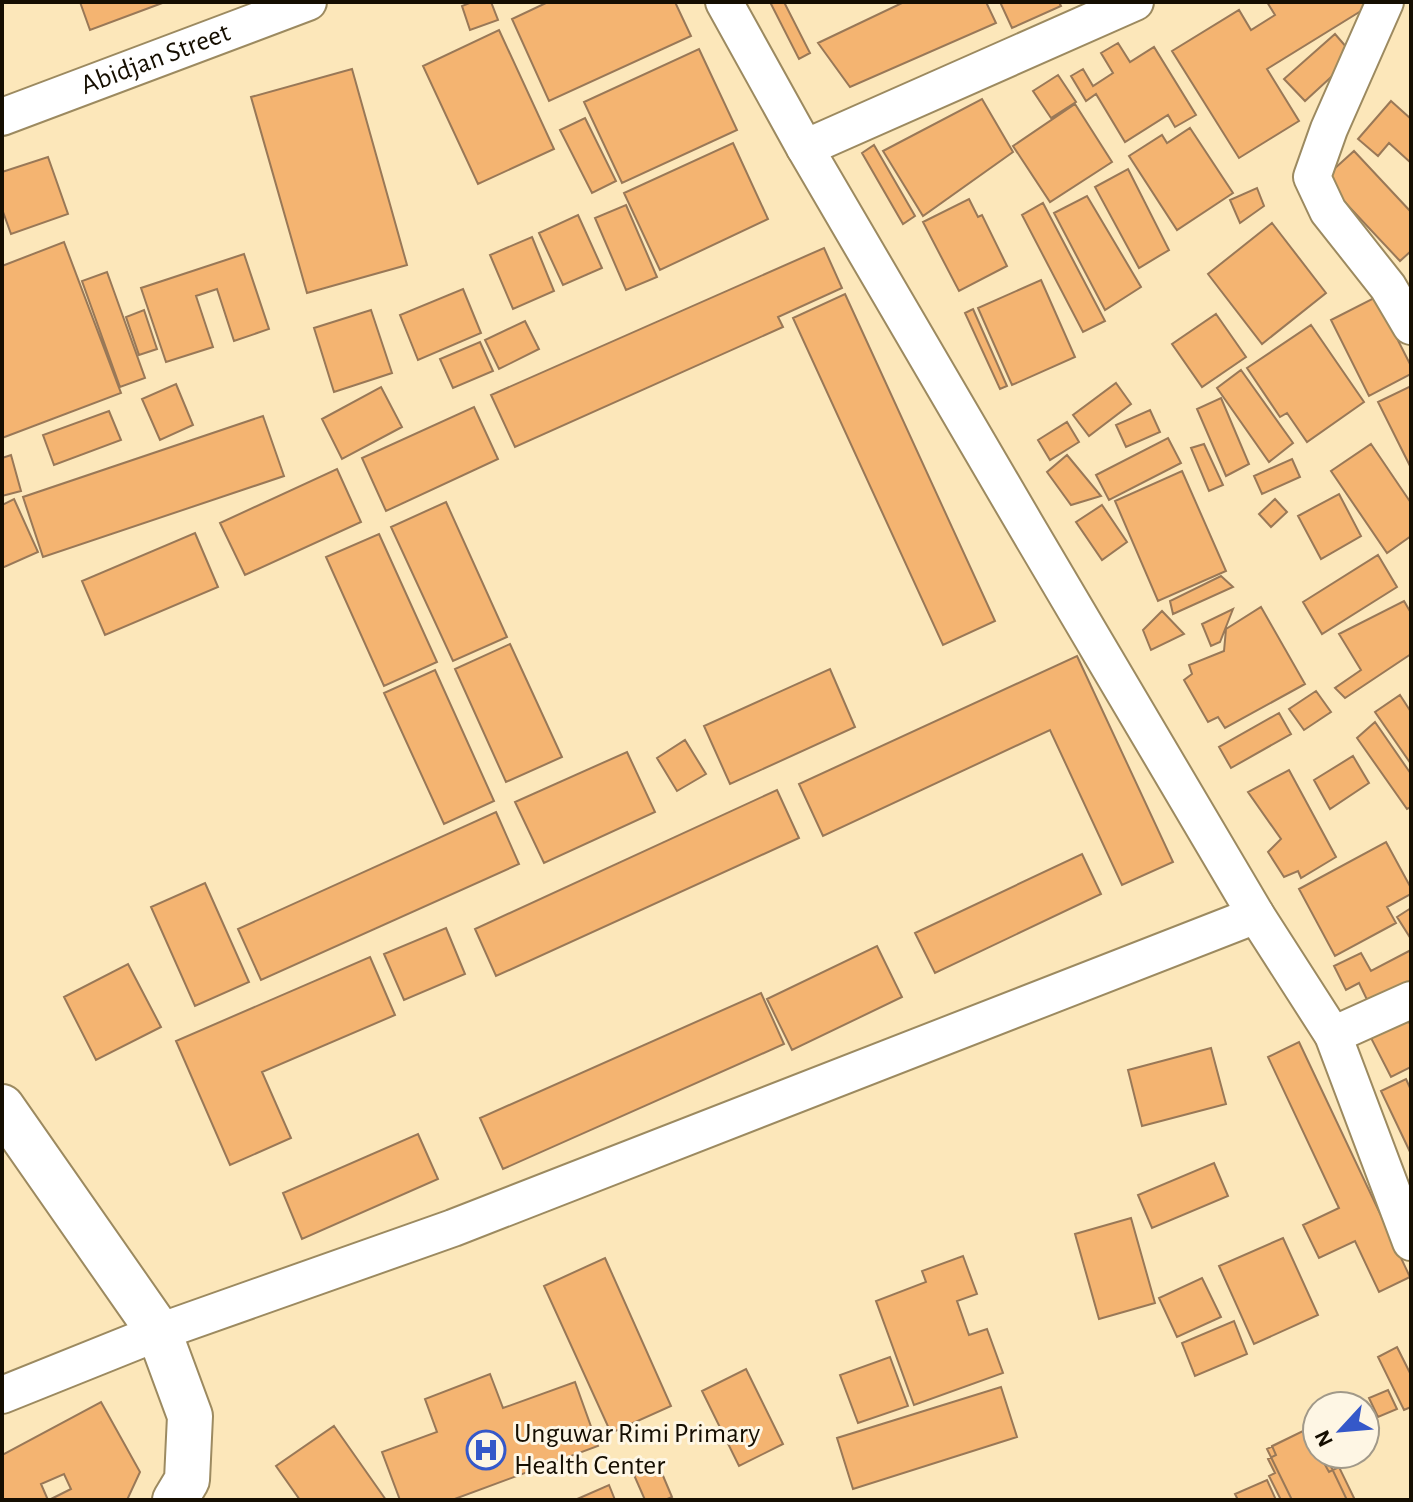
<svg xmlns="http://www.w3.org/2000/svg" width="1413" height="1502" viewBox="0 0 1413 1502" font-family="'Alegreya Sans',sans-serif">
<rect width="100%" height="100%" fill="#fce7ba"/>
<!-- building -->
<path fill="#f4b471" stroke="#997857" stroke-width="2" d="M80,2H165L90,30Z
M472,2H491L498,20L470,30L462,6Z
M548,2H675L691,36L549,101L512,19Z
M770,2H784L810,53L799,59Z
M904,2H986L996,23L850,87L818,43Z
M1000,2H1059L1061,6L1012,28Z
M1267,2H1366L1369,6L1267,69L1299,121L1239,158L1172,51L1239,10L1251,30L1275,15Z
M499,30L554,149L478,184L423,66Z
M1335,34L1354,56L1305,101L1284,79Z
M1118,43L1130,62L1154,47L1196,115L1175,127L1168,115L1125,142L1096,94L1086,101L1071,76L1083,69L1093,86L1113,73L1101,53Z
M699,49L737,130L622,183L584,102Z
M352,69L407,265L307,293L251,97Z
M1058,75L1076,102L1051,118L1033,91Z
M982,99L1013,152L923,216L883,151Z
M1391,101L1411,119V163L1389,143L1378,156L1358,139Z
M1075,104L1112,162L1050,202L1013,146Z
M585,118L616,181L592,193L560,130Z
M1190,128L1233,193L1177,230L1129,156L1162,135L1167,143Z
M733,143L768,219L660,270L624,193Z
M874,145L915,216L903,224L862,153Z
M1354,151L1411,212V251L1400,261L1323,179Z
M48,157L68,214L11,234L2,209V172Z
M1128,169L1169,250L1139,268L1095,187Z
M1257,188L1264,206L1240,223L1230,200Z
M1087,196L1141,287L1105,310L1054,213Z
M969,199L978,217L982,215L1007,266L959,291L923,222Z
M1043,203L1105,321L1083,332L1022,215Z
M626,205L657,277L626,290L595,218Z
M578,215L602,268L563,285L539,233Z
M1272,223L1326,293L1262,344L1208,274Z
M532,237L554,291L513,309L490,255Z
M64,242L121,393L2,438V266Z
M824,248L842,288L778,317L783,327L515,447L491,395Z
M244,254L269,329L234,341L217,289L196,296L213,347L166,362L141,288Z
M107,272L145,378L120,387L82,281Z
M1041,280L1075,357L1012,385L978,308Z
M463,289L481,333L418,360L400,315Z
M845,294L995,621L943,645L793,318Z
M1376,297L1411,366V374L1369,396L1331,320Z
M973,309L1007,386L1000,389L965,313Z
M144,310L157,349L139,355L126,317Z
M371,310L392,373L334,392L314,328Z
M1216,314L1246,357L1202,387L1172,344Z
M525,321L539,349L499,369L485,340Z
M1311,325L1364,402L1307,442L1287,413L1280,417L1247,368Z
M480,342L493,371L453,388L440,359Z
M1241,370L1293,443L1269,462L1217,388Z
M1116,383L1131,404L1089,436L1073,415Z
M176,384L193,425L160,440L142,399Z
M1411,386V468L1378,402Z
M381,387L402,427L342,459L322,419Z
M1221,398L1249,464L1226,476L1197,409Z
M474,407L498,459L386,511L362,458Z
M1150,410L1160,432L1126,447L1116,425Z
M109,411L121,440L54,465L43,435Z
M263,416L284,476L43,557L23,497Z
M1067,422L1079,442L1050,460L1038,440Z
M1168,438L1181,463L1109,500L1096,475Z
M1204,444L1223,485L1209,491L1191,448Z
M1371,444L1411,503V536L1387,553L1331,471Z
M11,455L21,491L2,496V458Z
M1067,455L1101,496L1071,505L1047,472Z
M1292,459L1300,477L1262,494L1254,476Z
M337,469L361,522L245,575L220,523Z
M1182,471L1226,571L1158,601L1115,501Z
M1339,494L1361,536L1321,559L1298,516Z
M14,499L38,552L2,568V505Z
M1275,499L1287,512L1271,527L1259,514Z
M446,502L507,637L453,661L391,527Z
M1102,505L1127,542L1102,560L1076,522Z
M195,533L218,587L105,635L82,581Z
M379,534L437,662L384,686L326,557Z
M1378,555L1397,587L1322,634L1303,602Z
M1221,576L1233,587L1173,614L1170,601Z
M1404,601L1411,613V654L1345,698L1335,688L1361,670L1339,634Z
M1261,607L1305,684L1225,728L1218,717L1208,722L1184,680L1192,674L1189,665L1224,651L1226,629Z
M1233,609L1220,642L1211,646L1202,624Z
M1162,611L1184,634L1151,650L1143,630Z
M510,644L562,757L506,782L455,669Z
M1077,656L1173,862L1122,885L1050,730L823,836L799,784Z
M830,669L855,727L730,784L704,726Z
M435,670L494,801L444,824L384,693Z
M1316,691L1331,712L1304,730L1289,709Z
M1400,695L1411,712V764L1375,712Z
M1279,713L1291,734L1231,768L1219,747Z
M1375,722L1411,774V807L1407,809L1357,738Z
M685,740L706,774L677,791L657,758Z
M627,752L655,812L544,863L515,802Z
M1353,756L1369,783L1330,809L1314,780Z
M1289,770L1336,857L1301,878L1298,871L1284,877L1268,852L1281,839L1248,792Z
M777,790L799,838L496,976L475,929Z
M496,812L519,864L261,980L238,929Z
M1386,842L1411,888V894L1387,907L1396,923L1335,956L1299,889Z
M1082,854L1101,894L935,973L915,933Z
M205,883L249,982L195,1006L151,907Z
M1411,908V939L1397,917Z
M446,928L465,974L404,1000L384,954Z
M877,946L902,997L792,1050L767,999Z
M1411,950V986L1370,1006L1359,983L1346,990L1334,966L1361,953L1371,971Z
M370,957L395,1015L262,1072L291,1138L230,1165L176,1041Z
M128,964L161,1027L96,1060L64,997Z
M761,993L784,1044L503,1169L480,1118Z
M1407,1018L1411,1026V1067L1391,1077L1370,1036Z
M1299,1042L1410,1277L1379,1292L1355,1241L1319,1258L1303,1225L1339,1208L1268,1057Z
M1211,1048L1226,1104L1142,1126L1128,1070Z
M1406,1079L1411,1090V1154L1381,1091Z
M418,1134L438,1179L302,1239L283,1193Z
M1214,1163L1228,1196L1152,1228L1138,1195Z
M1131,1218L1155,1303L1099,1319L1075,1234Z
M1283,1238L1318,1315L1254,1344L1219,1266Z
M963,1256L977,1294L957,1301L969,1335L987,1329L1003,1373L914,1405L876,1301L926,1282L922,1271Z
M605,1258L671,1406L611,1433L544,1286Z
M1202,1278L1221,1317L1177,1337L1159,1298Z
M1234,1321L1247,1354L1195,1376L1182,1343Z
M1397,1347L1411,1375V1407L1404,1410L1378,1357Z
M890,1357L908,1406L858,1423L840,1375Z
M746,1369L783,1444L739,1466L702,1391Z
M490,1374L503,1408L575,1382L598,1446L452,1500H400L382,1452L437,1432L425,1399Z
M1001,1387L1017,1437L853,1489L837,1438Z
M1388,1390L1397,1409L1378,1417L1369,1398Z
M101,1402L140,1472L127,1500H49L71,1489L64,1474L41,1484L48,1500H2V1455Z
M334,1426L386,1500H300L276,1466Z
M1311,1427L1317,1439V1454H1325L1347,1500H1292L1267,1449Z
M1307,1429L1317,1449V1454H1319L1329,1472L1339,1467L1355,1500H1281L1269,1476L1275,1473L1268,1459L1276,1455L1272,1446Z
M658,1464L672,1497L665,1500H645L634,1475Z
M1267,1480L1276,1500H1238L1235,1494Z
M609,1485L615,1500H575Z"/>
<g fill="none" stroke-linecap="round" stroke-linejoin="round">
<!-- minor casing -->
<g stroke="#9c8a60" stroke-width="40">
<g id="minor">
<path d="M724,2L805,148L1025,524L1256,915L1333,1035L1411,1242"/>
<path d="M1385,2L1329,129L1312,177L1328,211L1388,287L1411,326"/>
<path id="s1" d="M2,117L308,2"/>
<path d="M805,148L1135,2"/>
<path d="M1333,1035L1411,1000"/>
<path d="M2,1395L159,1332L453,1228L1256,915"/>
</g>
</g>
<!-- tertiary casing -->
<g stroke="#9c8a60" stroke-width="48">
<path id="tertiary" d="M2,1107L159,1332L190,1416L187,1480L175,1500"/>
</g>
<!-- minor -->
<use href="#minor" stroke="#fff" stroke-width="36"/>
<!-- tertiary -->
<use href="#tertiary" stroke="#fff" stroke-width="44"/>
</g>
<!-- icons -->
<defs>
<g id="hospital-ring" transform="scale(2)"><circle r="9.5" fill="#fef6e4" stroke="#3558c9" stroke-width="1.5"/><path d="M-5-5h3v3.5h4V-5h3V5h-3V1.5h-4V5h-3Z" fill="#3558c9"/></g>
</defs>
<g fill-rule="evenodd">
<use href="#hospital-ring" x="486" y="1450"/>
</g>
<g text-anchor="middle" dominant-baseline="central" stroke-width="6" stroke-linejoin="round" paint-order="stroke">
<!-- street labels -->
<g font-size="28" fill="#150e01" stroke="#fef6e4">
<text stroke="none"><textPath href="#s1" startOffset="164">Abidjan Street</textPath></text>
</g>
<!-- poi labels -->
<g font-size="28" fill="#150e01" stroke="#fef6e4" text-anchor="start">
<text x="514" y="1434">Unguwar Rimi Primary<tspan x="514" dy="32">Health Center</tspan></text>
</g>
</g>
<!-- border -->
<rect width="1413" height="1502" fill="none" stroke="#150e01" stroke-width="8"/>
<!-- north arrow -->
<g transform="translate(1341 1430) rotate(244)"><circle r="38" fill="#fef6e4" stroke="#a19989" stroke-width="2"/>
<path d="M0-6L14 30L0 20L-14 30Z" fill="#3558c9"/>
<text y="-12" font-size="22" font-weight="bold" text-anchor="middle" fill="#150e01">N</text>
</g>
</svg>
